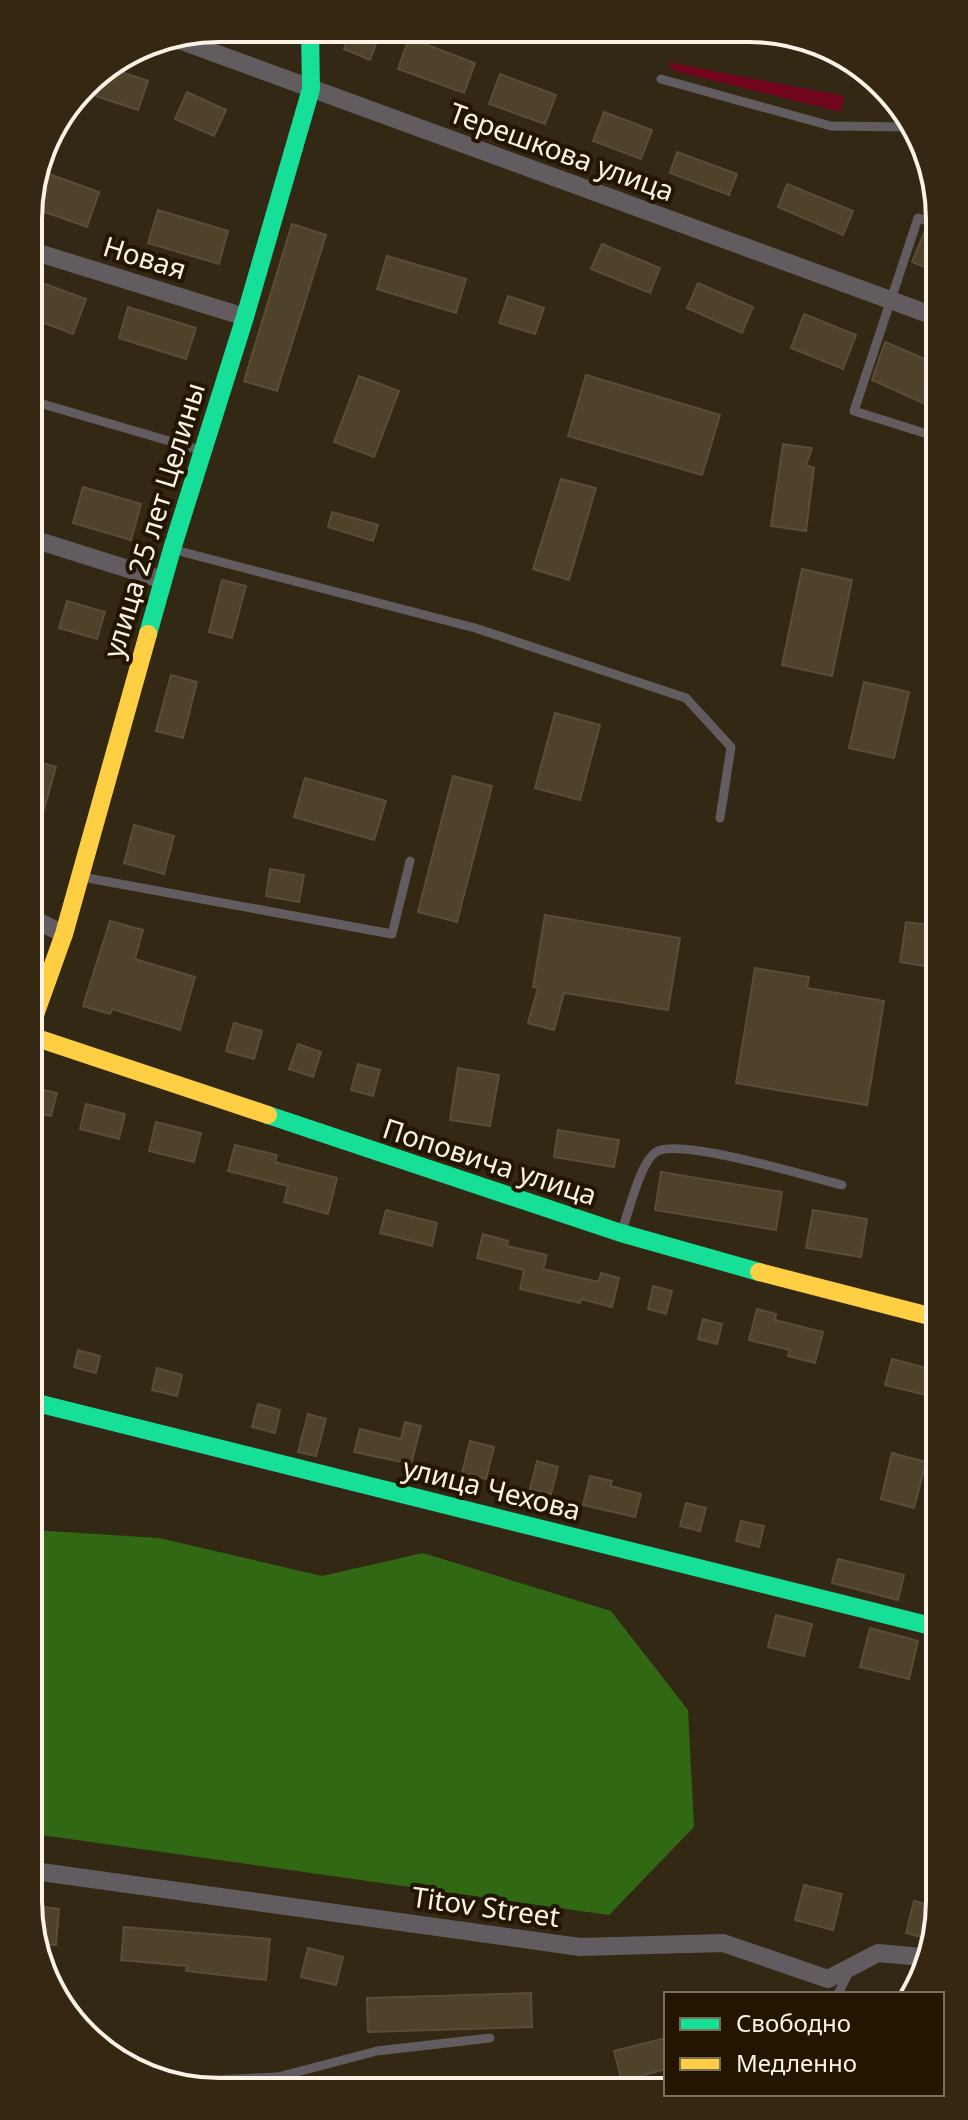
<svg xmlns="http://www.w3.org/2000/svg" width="968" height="2120" viewBox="0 0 968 2120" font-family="'Noto Sans',sans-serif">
<rect width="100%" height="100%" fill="#332814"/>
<!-- green -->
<path fill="#71051d" d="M667,62L844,96L841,112L674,71Z"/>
<!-- water -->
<path fill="#306814" d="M33,1530L159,1538L322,1576L423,1553L611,1611L688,1710L694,1827L609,1915L34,1834Z"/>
<!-- building -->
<path fill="#4f422a" stroke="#594d37" stroke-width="2" d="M352,29H382L370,60L344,49Z
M409,38L475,63L464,93L398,69Z
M106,67L148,81L138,110L96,96Z
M500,74L556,95L545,124L489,104Z
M187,92L226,110L214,136L175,119Z
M604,112L652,130L641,159L593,141Z
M677,152L737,174L729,195L670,173Z
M38,170L99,192L87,227L28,206Z
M787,184L853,211L843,235L778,207Z
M158,210L228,231L219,264L148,243Z
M292,224L326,235L277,391L244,381Z
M926,228L934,230V271L912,262Z
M602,244L660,268L650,293L591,269Z
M387,256L466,279L456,313L377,289Z
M29,278L86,299L73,334L29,317Z
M698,283L753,307L742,333L687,308Z
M508,296L544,308L535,334L499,323Z
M128,307L196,328L186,359L119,338Z
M804,314L856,335L843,369L791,348Z
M885,342L934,363V408L872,380Z
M586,375L720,415L702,475L568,436Z
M359,376L399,391L374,457L334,442Z
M783,444L812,448L806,465L814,468L806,531L771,526Z
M561,479L596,488L569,580L533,569Z
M83,487L141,504L131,540L73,523Z
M332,512L378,525L373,541L328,527Z
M802,569L852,580L832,676L782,665Z
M222,580L246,586L232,638L209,632Z
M67,601L105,612L97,639L59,628Z
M171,675L197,682L183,738L156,731Z
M864,682L909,692L894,758L849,748Z
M555,713L600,725L580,800L535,788Z
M30,759L56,767L35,841L31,840Z
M453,776L492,786L457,922L418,912Z
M305,778L386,801L374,840L294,817Z
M134,825L174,836L164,874L124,863Z
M270,869L304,875L299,902L266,896Z
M545,915L680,938L668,1010L564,993L554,1030L528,1023L538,988L533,987Z
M110,921L143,930L135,959L195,977L180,1030L112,1009L110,1014L83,1006Z
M906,922L936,926V968L900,962Z
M755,968L809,977L807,988L884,1001L867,1105L736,1083Z
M234,1023L262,1031L254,1059L226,1051Z
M298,1044L321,1052L313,1077L289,1069Z
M358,1064L380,1070L373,1096L351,1090Z
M458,1068L499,1075L490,1126L450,1120Z
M32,1087L57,1093L51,1116L32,1112Z
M86,1104L125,1114L119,1139L80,1129Z
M156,1122L201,1133L194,1162L149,1151Z
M558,1130L619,1140L614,1167L554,1157Z
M235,1145L277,1155L275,1162L337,1178L328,1214L284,1202L288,1186L228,1171Z
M661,1172L782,1192L776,1230L655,1210Z
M386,1210L437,1223L432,1246L380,1233Z
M813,1210L867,1219L861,1257L806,1248Z
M483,1234L508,1241L507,1246L547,1255L543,1269L599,1282L601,1273L619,1278L612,1307L581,1299L580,1303L520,1289L524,1270L477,1258Z
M653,1286L672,1291L666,1314L648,1309Z
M757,1309L776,1314L775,1320L823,1332L815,1363L788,1356L790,1350L749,1340Z
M703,1319L722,1324L717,1344L698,1339Z
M78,1350L100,1356L96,1373L74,1367Z
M892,1359L938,1371V1398L885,1385Z
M157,1368L182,1375L177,1396L152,1390Z
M258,1404L280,1410L275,1433L252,1427Z
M308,1414L326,1419L316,1456L298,1452Z
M405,1422L421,1426L411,1464L354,1452L360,1429L401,1439Z
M470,1441L494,1447L486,1479L462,1473Z
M892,1453L926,1462L914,1508L881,1499Z
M537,1461L558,1467L551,1494L530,1489Z
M590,1476L612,1481L610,1486L641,1494L635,1517L583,1505Z
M686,1503L706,1508L700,1531L680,1526Z
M741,1521L764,1526L759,1547L736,1541Z
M838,1559L904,1575L898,1600L832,1583Z
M776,1615L812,1624L804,1656L768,1647Z
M870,1628L918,1641L909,1679L860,1667Z
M804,1885L842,1894L833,1930L795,1920Z
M914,1901L940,1907V1914L929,1939L906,1933Z
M34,1906L59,1909L56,1945L35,1943Z
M124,1927L270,1939L266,1980L186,1971L187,1966L121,1960Z
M308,1948L343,1957L336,1985L301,1977Z
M531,1993L532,2027L368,2032L367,1998Z
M666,2038V2069L622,2081L614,2051Z"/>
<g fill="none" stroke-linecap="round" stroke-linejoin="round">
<!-- lane -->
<path stroke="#625b5f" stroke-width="9" d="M652,31V32
M661,79L831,126L907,127
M934,223L918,218L854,411L934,436
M29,400L200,450
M175,550L475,628L686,698L731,747L720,818
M82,877L392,934L410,861
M622,1230C629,1212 640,1162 656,1152C678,1137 811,1177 842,1185
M934,1623L938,1607
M838,1994L849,1972
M168,2082L278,2077L377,2051L490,2038
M660,2086L666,2084"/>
<!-- street -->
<path stroke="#625b5f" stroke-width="18" d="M171,37L934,316
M29,250L245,317
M30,538L163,580
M31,918L64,934
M34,1871L580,1947L723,1943L828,1979L878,1953L922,1957"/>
<!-- fast -->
<path stroke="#16e098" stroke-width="18" d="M148,634L172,549L245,317L311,89L310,29
M268,1115L621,1233L759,1272
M33,1402L939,1628"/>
<!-- slow -->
<path stroke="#ffcf43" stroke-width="18" d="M31,1026L64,934L148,634
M31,1036L268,1115
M759,1272L937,1318"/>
</g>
<g text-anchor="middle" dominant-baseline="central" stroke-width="8" stroke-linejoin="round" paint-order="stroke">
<!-- street labels -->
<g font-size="28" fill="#fcf3e6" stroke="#241500">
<text transform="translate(562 151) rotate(20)">Терешкова улица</text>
<text transform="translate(145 257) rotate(17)">Новая</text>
<text transform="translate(153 520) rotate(-73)">улица 25 лет Целины</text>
<text transform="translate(490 1161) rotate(18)">Поповича улица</text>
<text transform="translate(492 1488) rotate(14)">улица Чехова</text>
<text transform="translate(486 1906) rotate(8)">Titov Street</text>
</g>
</g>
<!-- crop -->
<path d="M0 0H968V2120H0ZM219 42H749A177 177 0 0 1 926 219V1901A177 177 0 0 1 749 2078H219A177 177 0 0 1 42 1901V219A177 177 0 0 1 219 42Z" fill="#352712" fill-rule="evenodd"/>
<path fill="none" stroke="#fcf3e6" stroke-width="4" d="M219 42H749A177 177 0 0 1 926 219V1901A177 177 0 0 1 749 2078H219A177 177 0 0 1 42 1901V219A177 177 0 0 1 219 42Z"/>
<!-- legend -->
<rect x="664" y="1992" width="280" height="104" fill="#241500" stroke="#7a6e5c" stroke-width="2"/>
<rect x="680" y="2018" width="40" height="12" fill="#16e098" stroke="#7a6e5c" stroke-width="2"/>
<text x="736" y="2032" font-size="24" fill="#fcf3e6">Свободно</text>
<rect x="680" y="2058" width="40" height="12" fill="#ffcf43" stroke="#7a6e5c" stroke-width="2"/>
<text x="736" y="2072" font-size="24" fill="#fcf3e6">Медленно</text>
</svg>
